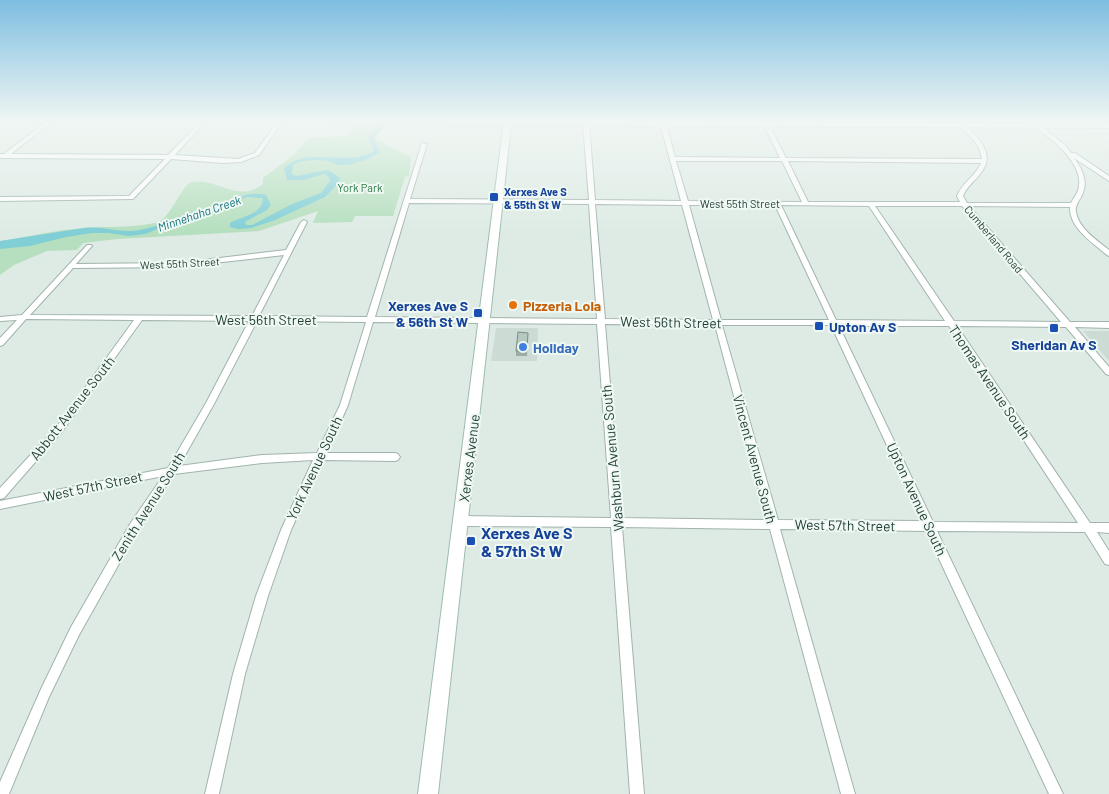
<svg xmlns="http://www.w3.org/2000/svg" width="1109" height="794" viewBox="0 0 1109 794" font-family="Barlow,sans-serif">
<rect width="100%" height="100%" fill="#deebe5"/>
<!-- built -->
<path fill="#ccdbd4" d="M496,328H538L537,361H491Z
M1083,331H1109V361Z"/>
<!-- green -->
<path fill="#b5dfbe" d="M361,121H386L374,129L377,141L384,142L383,144L411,157L409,176L405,177L393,216H355L352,222L313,223L318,211L259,231L117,239L83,243L77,250L47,251L14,265L0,275V241C28,237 56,230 84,228C106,226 127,228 149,224C152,223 157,223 160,221C171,215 183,185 190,183C215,175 236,205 263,184V178L291,157L309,138L346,136Z"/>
<!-- water -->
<path fill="#80ced6" d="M386,121H394L386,125L374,137L380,153C370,158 355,165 343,165C337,166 333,162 328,161C318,159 300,160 293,165L292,174L296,176L328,170L340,178L336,186L325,197L275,220L251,228L238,229L230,227V223C242,215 262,216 263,198L247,197L212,212L173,223L145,234L129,236L109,233H92L66,237L30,246L0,249V241L84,228C100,226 117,232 133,231C151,229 168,221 185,215C197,210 210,209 222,204C238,198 248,191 266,195L271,205L267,210L245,222L246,225H252L292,204L321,193L330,181L328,176L324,174L303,180H287L284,168C309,145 346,168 374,151L368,138L373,129Z"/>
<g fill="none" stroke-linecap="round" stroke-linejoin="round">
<!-- street casing -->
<g stroke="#a1b3ac" stroke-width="2">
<path id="street" d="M47,121H53L11,154L168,155L201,121H206L175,155L238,159L255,153L278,121H283L259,155L241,162L223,163L171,159L133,199L0,201V197L129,196L165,159L0,158V154H4Z
M311,121H351L349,123Z
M401,121H508L511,123L508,125L399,124L398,123Z
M586,121L589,123L595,200L681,201L660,123L663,121L666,123L675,157L780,158L762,121H767L786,158L982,159C980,142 966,133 955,121H961C976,136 998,153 980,174C974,182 967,186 963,196L967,203H1071C1074,197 1079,192 1079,185C1082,162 1052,140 1036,127V125L1038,124L1065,145L1071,153H1075L1109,176V181L1074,158C1083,170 1089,183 1081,197C1078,202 1075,206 1076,212C1079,229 1097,240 1109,250V256L1107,255C1093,243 1069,228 1070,207L969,206L1070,322H1109V328L1075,327L1109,367V375L1106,374L1066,327L957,326L1090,523H1109V533L1097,532L1109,551V565L1105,564L1085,532L937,531L1063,794H1049L926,531L780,529L855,794H841L770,529L622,527L644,794H630L611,527L461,526L457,524L456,521L457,518L461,516L611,518L597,324L373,322L348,405L327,453H395L398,454L400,457L398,460L395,461L323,460L291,530L268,596L245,674L219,794H205L233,674L256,596L281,530L313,460L262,463L174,474L138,530L79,635L49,697L9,794H0V782L41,689L71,627L130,524L163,476L0,509V501L168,468L206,403L249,321L142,320L64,429L4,498L0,499V488L58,425L134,320L26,319L3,345L0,346V338L17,320L0,321V317L22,315L87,245H91L92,246L76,264L178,263L286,250L301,222L304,220L307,222L259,316L367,317L422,143L427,144L410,199L589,200L583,123ZM676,161H782L802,202L688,201ZM788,161L981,163C976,176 963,181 957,196L960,202H808ZM409,203L589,204L597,319L375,317ZM595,204L682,205L713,320L605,319ZM689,205H775L829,320H721ZM781,205L869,206L945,321L836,320ZM875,206H962L1061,322L954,321ZM284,255L252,316L30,315L73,268L178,267ZM257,321L366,322L340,405L317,453L262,455L179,466L214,404ZM605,324L715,325L767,520L621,518ZM722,325H831L922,521L778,520ZM839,326H949L1078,523L933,522Z"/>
</g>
<!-- secondary casing -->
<g stroke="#9ebbaf" stroke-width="2">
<path id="secondary" d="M504,121L1109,124V128L511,125L438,794H418Z"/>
</g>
<!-- street -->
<use href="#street" fill="#fff" fill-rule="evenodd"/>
<!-- secondary -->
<use href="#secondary" fill="#fff" fill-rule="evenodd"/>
</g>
<!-- wall -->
<path fill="#9dada5" d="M528,333L527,356H516V351Z"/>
<!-- building -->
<path fill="#b6c9c0" stroke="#7f8d86" d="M518,332L528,333L527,351H516Z"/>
<!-- sky -->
<linearGradient id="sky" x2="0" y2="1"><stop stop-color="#7ebee1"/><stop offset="0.52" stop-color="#f0f6f3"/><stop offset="1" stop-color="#f0f6f3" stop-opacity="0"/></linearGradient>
<rect width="1109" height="233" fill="url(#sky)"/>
<!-- markers -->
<g fill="#1a4fb4" stroke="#eff8f3" stroke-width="2">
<rect x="489" y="192" width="10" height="10" rx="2.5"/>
<rect x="473" y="308" width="10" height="10" rx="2.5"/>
<rect x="814" y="321" width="10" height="10" rx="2.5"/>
<rect x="1049" y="323" width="10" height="10" rx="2.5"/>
<rect x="466" y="536" width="10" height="10" rx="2.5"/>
</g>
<circle fill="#e8710a" stroke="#eff8f3" stroke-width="2" cx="513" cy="305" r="5"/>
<circle fill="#3f7fe0" stroke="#eff8f3" stroke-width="2" cx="523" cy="347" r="5"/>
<g text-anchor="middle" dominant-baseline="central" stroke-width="4" stroke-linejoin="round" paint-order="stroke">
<!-- far-park labels -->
<g font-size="11" fill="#257740" stroke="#eff8f3">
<text x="360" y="187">York Park</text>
</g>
<!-- far-transit labels -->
<g font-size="11" font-weight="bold" fill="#164399" stroke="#eff8f3" text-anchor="start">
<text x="504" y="191">Xerxes Ave S<tspan x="504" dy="13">&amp; 55th St W</tspan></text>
</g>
<!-- far-street labels -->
<g font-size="11" fill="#1e3c33" stroke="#eff8f3">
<text x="740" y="203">West 55th Street</text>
<text transform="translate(994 239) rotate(50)">Cumberland Road</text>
<text transform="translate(180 263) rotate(-3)">West 55th Street</text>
</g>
<!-- far-water labels -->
<g font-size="12" font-style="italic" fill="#13717d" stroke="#eff8f3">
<text transform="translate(199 213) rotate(-19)">Minnehaha Creek</text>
</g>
<!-- transit labels -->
<g font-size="14" font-weight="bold" fill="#164399" stroke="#eff8f3" text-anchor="end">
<text x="468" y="305">Xerxes Ave S<tspan x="468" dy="16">&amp; 56th St W</tspan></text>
<text x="829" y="326" text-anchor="start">Upton Av S</text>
<text x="1054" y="344" text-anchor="middle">Sheridan Av S</text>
</g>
<!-- food labels -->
<g font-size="14" font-weight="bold" fill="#c56008" stroke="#eff8f3" text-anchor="start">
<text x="523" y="305">Pizzeria Lola</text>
</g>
<!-- street labels -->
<g font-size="14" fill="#1e3c33" stroke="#eff8f3">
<text x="266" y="319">West 56th Street</text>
<text transform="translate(671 322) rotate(1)">West 56th Street</text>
<text transform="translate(990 382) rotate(56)">Thomas Avenue South</text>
<text transform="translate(72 408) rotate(-52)">Abbott Avenue South</text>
<text transform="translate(469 458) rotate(-83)">Xerxes Avenue</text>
<text transform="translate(612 458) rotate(-95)">Washburn Avenue South</text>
<text transform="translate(755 459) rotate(75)">Vincent Avenue South</text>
<text transform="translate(314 468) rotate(-65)">York Avenue South</text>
<text transform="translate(93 486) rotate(-12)">West 57th Street</text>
<text transform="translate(917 499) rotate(65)">Upton Avenue South</text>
<text transform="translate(148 506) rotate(-58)">Zenith Avenue South</text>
<text transform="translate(845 525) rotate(1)">West 57th Street</text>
</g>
<!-- shop labels -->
<g font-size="14" font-weight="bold" fill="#366cbe" stroke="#eff8f3" text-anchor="start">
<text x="533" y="347">Holiday</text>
</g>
<!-- near-transit labels -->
<g font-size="16" font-weight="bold" fill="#164399" stroke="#eff8f3" text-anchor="start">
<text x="481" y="532">Xerxes Ave S<tspan x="481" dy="18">&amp; 57th St W</tspan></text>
</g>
</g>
</svg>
